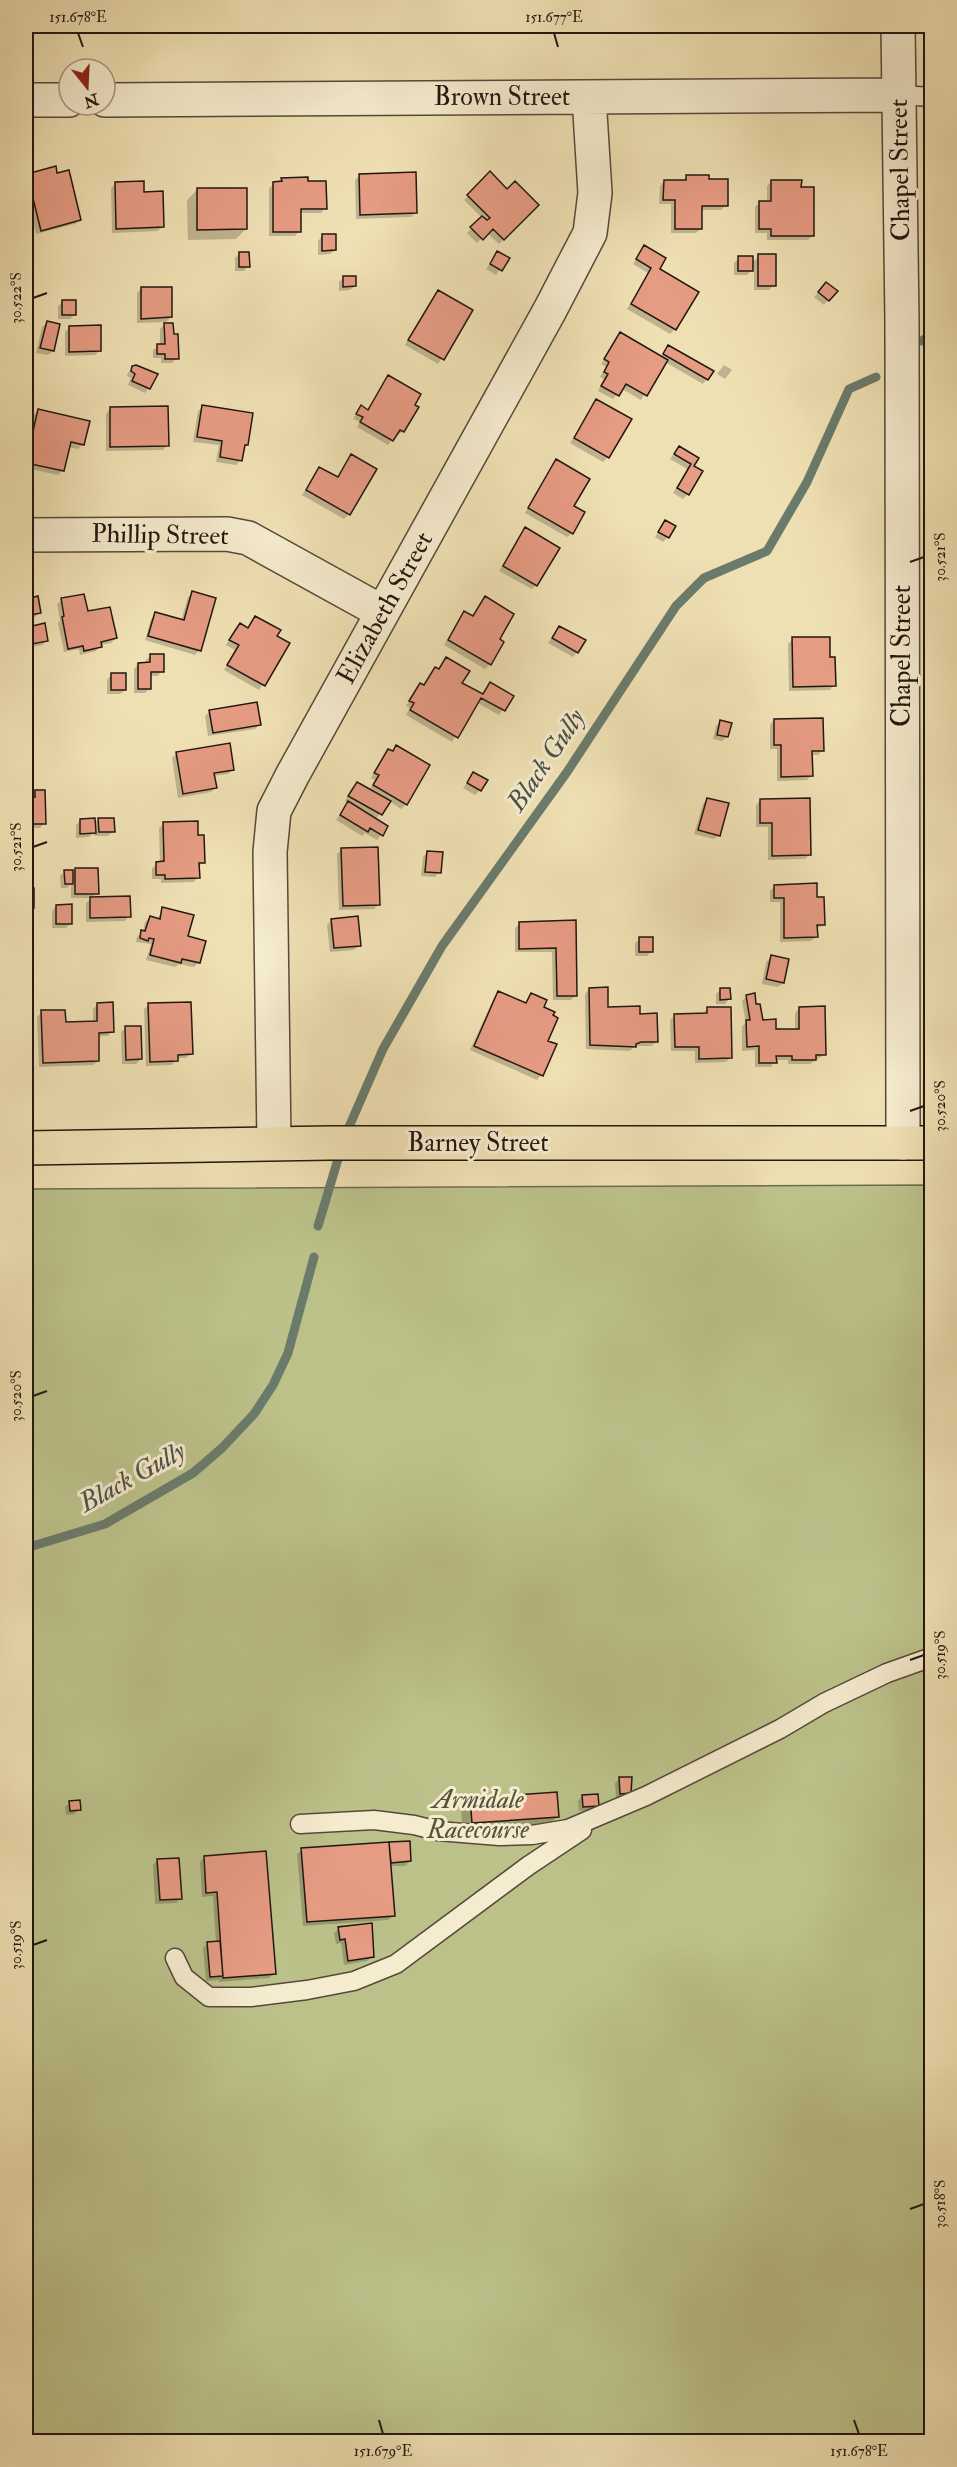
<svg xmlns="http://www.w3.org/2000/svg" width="957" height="2467" viewBox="0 0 957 2467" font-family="'IM FELL Double Pica',serif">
<rect width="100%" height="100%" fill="#efe0b3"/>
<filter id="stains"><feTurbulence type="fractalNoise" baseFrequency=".00333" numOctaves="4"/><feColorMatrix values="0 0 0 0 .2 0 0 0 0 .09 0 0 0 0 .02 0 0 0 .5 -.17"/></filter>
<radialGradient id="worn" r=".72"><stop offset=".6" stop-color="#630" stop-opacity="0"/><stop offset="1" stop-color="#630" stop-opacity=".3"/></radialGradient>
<!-- green -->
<path fill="#bcc18a" stroke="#6f6c4d" stroke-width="1.5" d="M931,1185V2441H26V1189Z"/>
<!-- shadow -->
<path fill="#0003" d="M490,174L507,191L537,205L499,244L487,233L477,243L467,233L482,218L464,200Z
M27,175L80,220L75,224L36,234L26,190Z
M360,175L415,213L411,217L356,219L355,180Z
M687,177L708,181L726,205L721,210H700L701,229L696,233H671V204H659L660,186L664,181H683Z
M282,179L325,208L321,213H299V231L295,236H269V188Z
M772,181L800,189L813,235L808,240H767V233H755V207L760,202H767V186Z
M116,183L142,194L162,227L158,231L112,233L111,188Z
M197,190L246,229L236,239L188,240L187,200Z
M322,236L335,250L330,254L318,255V241Z
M644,247L658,270L675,329L670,334L627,309L648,273L633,264Z
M240,253L248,266L244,271H235V258Z
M498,253L507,259L496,275L486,269Z
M759,256L774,285L769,290H754V268L747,275H734V263L739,258L752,263Z
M343,278L355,286L350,290L339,291V282Z
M822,288L828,300L824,305L814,297Z
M141,289L171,317L166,322L137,323V293Z
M438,292L471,311L438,364L405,345Z
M62,302L75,314L70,319H58V306Z
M47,323L59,325L53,351L48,355L36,353L42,327Z
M165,324L177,358L172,363H161V358H153V350L160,345V329Z
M70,327L100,350L95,355L65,356V332Z
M620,334L661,358L669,347L707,379L703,384L665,362L641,400L622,389L613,399L598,391L604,379L600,377L606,367L601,364Z
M724,365L732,370L725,379L717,374Z
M132,368L149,388L145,393L128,385L131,378L127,376L128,373Z
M388,377L403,431L398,435L396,434L388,445L357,427L360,422L353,419L361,407L366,411Z
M597,401L608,457L603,462L570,443Z
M203,407L247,445L242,449L241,460L236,465L216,462L219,445L193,442L198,411Z
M110,409L167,445L163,450L106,451V414Z
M38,411L83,444L78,449L68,447L63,470L58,475L26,468V451L34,415Z
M679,447L697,458L692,466L688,494L683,499L673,493L687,469L670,459Z
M351,456L349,514L344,519L302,495L319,469L336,478Z
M557,461L572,506V533L567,537L525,513Z
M665,521L668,537L663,542L655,537Z
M525,529L536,585L532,589L499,571Z
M193,593L199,650L195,655L145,640L151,619L156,614L181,621L188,597Z
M36,598L39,612L35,617L26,619V600Z
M485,598L498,639L490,664L485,669L444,645L460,618L465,613L472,617Z
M62,600L86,613L116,638L111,643L100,645L96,651L80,655L79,649L64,652L58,623L60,621L57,604Z
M256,618L275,636L288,644L259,690L224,670L235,650L226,645L235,629L240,625L247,629Z
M559,627L577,652L573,657L548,643Z
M29,629L47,640L42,645L27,648L26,632Z
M793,639L829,659L834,685L830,690L789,691L788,644Z
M151,656L162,671L158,676H150V688L145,693H134V669L138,664H146V660Z
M446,659L460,683L482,695L490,684L512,696L499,715L476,702L452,742L406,715L410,708L406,706L416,690L420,685L423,686L431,673L435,669L438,670Z
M111,675L125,690L120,694H107V680Z
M209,712L259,724L255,729L208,736L205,716Z
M774,720L822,751L818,755H811V776L807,780L777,781V749H770V725Z
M721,722L727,737L722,741L713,739L716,726Z
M396,747L406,804L401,809L389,801L375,820L386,827L381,835L377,840L365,833L362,836L336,820L348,803L345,801L352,788L357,784L369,791L375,780L371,778L384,756Z
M176,754L233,769L228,774L213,776L215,788L211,792L178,798L172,758Z
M474,774L480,790L475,795L463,788Z
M35,792L44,823L40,828H26V799H31Z
M707,799L719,835L714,839L694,834L703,804Z
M760,801L809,855L805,859L768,860V827H756V805Z
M98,820L113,831L108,836H94V832L89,837L76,838V825L80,821L94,824Z
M164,824L197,837L203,862L198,868V877L194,882L161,883V879H152V868L160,863L159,828Z
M342,849L379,904L374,909L339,910L337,854Z
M427,852L439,872L435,877L421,876L423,857Z
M75,870L97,893L92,898L129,916L125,921L86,922V903L92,898H71V884L67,888H61L60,876L65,872L71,874Z
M775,886L815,899L823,925L816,929V937L811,941L780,942V902H770V891Z
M26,890H33V908L28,912L26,913Z
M56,906L71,923L66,928H52V911Z
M163,909L186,938L204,942L198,963L194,967L179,964L175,967L146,960L151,944L136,942L137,937L143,932L145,922L150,918L157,920Z
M331,921L359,945L354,950L330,952L327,925Z
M574,922L576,995L571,1000H553L552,952H515V928L520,923Z
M640,939L652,951L647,956H635V943Z
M771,957L783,983L778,987L762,984L766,962Z
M589,989L606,1009L639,1015L656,1042L652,1046H635L630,1051L586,1049L585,994Z
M720,990L729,999L725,1004H716V994Z
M498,993L525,1004L531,995L542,1008L546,1041L541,1075L537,1080L470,1050L494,998Z
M747,996L755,1005L762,1021L775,1031L795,1030V1013L799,1008L825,1054L810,1064H788V1060H775L771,1067H755V1050L742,1051V1026L746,1023L742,1001Z
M97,1005L112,1031L108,1036H97L98,1061L93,1065L39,1067L37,1017L42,1012L64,1024L93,1023V1009Z
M149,1005L191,1054L186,1058H177L172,1065L146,1066L144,1009Z
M707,1009L731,1057L726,1062L695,1063V1051H671L670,1020L675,1016L703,1013Z
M126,1028L141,1059L136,1064H122L121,1032Z
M620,1778L630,1793L625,1797L616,1798L615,1783Z
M582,1797L598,1805L593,1810L579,1811L578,1801Z
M471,1800L558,1816L548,1826L463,1832L461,1810Z
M70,1802L79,1809L74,1814L66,1815L65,1807Z
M408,1842L410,1861L405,1866H389L393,1915L388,1920L303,1926L297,1854L302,1850Z
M204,1857L274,1974L269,1978L219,1982V1980L206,1981L203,1948L208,1943H216L213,1896L202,1897L200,1862Z
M157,1861L180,1899L176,1903L155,1904L153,1865Z
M339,1929L372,1956L367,1961L344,1965L341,1943L336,1944L334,1933Z"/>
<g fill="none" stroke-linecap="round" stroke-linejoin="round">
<!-- stream -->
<path stroke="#6a7b6c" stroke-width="9" d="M922,341L932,334
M345,1136L383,1049L442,946L567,772L676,606L704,578L767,551L807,482L849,389L876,377
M318,1226L341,1149
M26,1548L105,1524L193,1473L222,1448L254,1414L273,1385L288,1353L314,1257"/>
</g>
<!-- building -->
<path fill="#e69b83" stroke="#221710" stroke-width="1.5" d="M56,166L57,173L69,170L81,220L41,231L27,174Z
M490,171L507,189L515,181L539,205L504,240L493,229L483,240L470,227L482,216L487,220L490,218L467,195Z
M416,172L417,213L360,215L359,174Z
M686,175H709V179H728V206H702V229H675V200H663L664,180H686Z
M308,177V181H326L327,209H301V232H273V182L282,181L281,178Z
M771,180H802L801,187H814V236H771V229H759V201H771Z
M144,181V192L163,191L164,227L116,229L115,182Z
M197,188H247V229L197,230Z
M322,234H336V250L322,251Z
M644,245L666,258L660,269L699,292L676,330L631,304L651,268L636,259Z
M497,251L510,258L502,271L490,264Z
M239,252H249L250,267H239Z
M758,254H776V286H758Z
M738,256H753V271H738Z
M343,276H356V286L343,287Z
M826,282L838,291L829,301L818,292Z
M141,287H172V317L141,319Z
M438,290L473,310L444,360L408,340Z
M62,300H76V315H62Z
M47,321L60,324L54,351L40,348Z
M164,323H173L174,334H178L179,359H165V354H157V344H165Z
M101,325V351L69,352V326Z
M620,332L668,360L647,396L626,384L619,396L601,386L608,374L604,372L609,362L604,359Z
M668,345L714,371L708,380L663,354Z
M136,365L158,374L150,389L132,381L135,374L131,371L132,366Z
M388,375L421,394L415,405L419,407L404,432L400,430L393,441L360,422L363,417L356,414L361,405L368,410Z
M596,399L632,419L609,458L574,438Z
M202,405L253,413L248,445H245L242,461L220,457L222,441L197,437Z
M168,406L169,446L110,447V407Z
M38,409L90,421L84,445L71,442L64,471L26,463Z
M679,446L699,458L694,466L703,471L689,495L677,488L691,464L674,454Z
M351,454L377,469L350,515L306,490L319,467L338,477Z
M556,459L590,479L574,506L585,512L573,534L528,508Z
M665,520L676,526L669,538L658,532Z
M525,527L560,548L537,586L503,566Z
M192,591L216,598L201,651L148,636L155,612L184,620Z
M84,594L88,611L110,607L117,638L101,642L102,647L84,651L83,646L68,649L62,617L64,616L61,598Z
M38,596L41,613L26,616V599Z
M485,596L514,614L500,639L504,642L491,665L448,640L464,611L473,616Z
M255,616L281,630L277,636L290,643L265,686L227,665L239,645L229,640L240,623L248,628Z
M45,623L48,641L32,644L28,627Z
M559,626L586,640L578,653L552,638Z
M792,637H830V657H835L836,686L793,687Z
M150,654H164V672H151V689H138V663L150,662Z
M446,657L470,671L462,683L483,694L490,682L514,696L505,711L481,698L458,738L410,710L414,703L409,701L420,683L424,685L435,667L439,669Z
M111,673H126V690H111Z
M257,702L261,725L213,733L209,710Z
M823,718L824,751H812L813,776L781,777V745H774V719Z
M720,720L732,723L728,737L717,735Z
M230,743L234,770L214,773L217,788L183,794L176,752Z
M396,745L430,765L407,805L373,785L379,775L374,773L388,749L393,751Z
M473,772L488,780L481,791L467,783Z
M357,782L391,801L382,815L348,796Z
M35,790H45L46,824H29V816L26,817V798L35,797Z
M707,798L729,803L720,836L698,830Z
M810,798L811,855L772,856V823H760V799Z
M348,801L388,826L383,836L370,828L368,832L340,815Z
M95,818L96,833L80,834V819Z
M98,818H114L115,832H99Z
M198,821V835H204L205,863H199L200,878L165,879V875H156V862L164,861L163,822Z
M378,847L380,905L343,906L341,848Z
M427,851L443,852L441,873L425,872Z
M75,868H98L99,894H75Z
M64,870H73V884H65Z
M817,883V897H824L825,925H817L818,937L784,938V898H774V885Z
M34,888V908L26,909V889Z
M130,896L131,917L90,918V897Z
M72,904V924H56V905Z
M162,907L194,915L188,936L206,941L200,963L182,959L181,963L150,955L154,939L149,938L148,941L140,938L141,930L145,931L150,916L160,919Z
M358,916L361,946L334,948L331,919Z
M576,920L577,996H557L556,948L519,949V922Z
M639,937H653V952H639Z
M771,955L789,959L784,983L766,979Z
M608,987V1007L640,1006V1014L657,1013L658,1042H641L636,1044V1047L590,1045L589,988Z
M720,988H730L731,999L720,1000Z
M498,991L526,1003L531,993L547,1000L544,1007L555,1012L553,1015L558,1018L548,1041L557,1044L543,1076L474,1046Z
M755,993L756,1004H760L763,1020L776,1019V1029H799V1007L825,1006L826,1055H816V1060H792V1056H776L777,1063H759V1046L747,1047L746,1020H750L746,995Z
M113,1002L114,1032L99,1033V1061L43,1063L41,1010H65L66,1022L97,1021V1003Z
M191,1002L193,1054L178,1055V1061L150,1062L148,1003Z
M707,1007H731L732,1058L699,1059V1047H675L674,1014L707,1013Z
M125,1026H141L142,1059L126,1060Z
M619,1777H632L631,1793L620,1794Z
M557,1792L559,1817L472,1823L470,1798Z
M598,1794L599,1806L583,1807L582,1795Z
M80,1800L81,1810L70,1811L69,1801Z
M410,1841L411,1861L391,1863L389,1842Z
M389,1842L395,1916L307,1922L301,1848Z
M266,1851L276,1974L223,1978L217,1892L206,1893L204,1856Z
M179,1858L182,1899L160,1900L157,1859Z
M372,1923L374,1957L348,1961L345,1939L340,1940L338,1927Z
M220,1941L223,1976L210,1977L207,1942Z"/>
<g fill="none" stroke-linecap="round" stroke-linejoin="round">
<!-- lane casing -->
<g stroke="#554939" stroke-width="21">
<path id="lane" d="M899,95L932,97
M300,1824L374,1820L414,1825L438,1831L499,1836L532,1835L568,1829L646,1796L780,1729L824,1703L887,1673L932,1657
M175,1958L184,1977L209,1997H251L307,1990L354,1981L396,1964L528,1866L582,1830"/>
</g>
<!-- street casing -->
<g stroke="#554939" stroke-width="36">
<path id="street" d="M898,26L902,322L903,1143
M26,100H69
M105,100L899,95
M26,535L227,534L248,538L382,612
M274,1143L270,852L274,811L293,774L550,310L590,233L595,193L589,97"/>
</g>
<!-- primary casing -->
<g stroke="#221710" stroke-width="36">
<path id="primary" d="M26,1148L329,1143H932"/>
</g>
<!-- lane -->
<use href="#lane" stroke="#f5ebce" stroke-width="18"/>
<!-- street -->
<use href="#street" stroke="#f5ebce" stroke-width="33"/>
<!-- primary -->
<use href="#primary" stroke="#efe0b3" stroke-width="33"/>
</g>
<!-- ticks -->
<path fill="none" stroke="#221710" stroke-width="2" d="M78,33L83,47M554,33L558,47M33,298L47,293M910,562L924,557M33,847L47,842M910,1111L924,1106M33,1396L47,1391M910,1660L924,1655M33,1945L47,1940M910,2209L924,2204M379,2420L383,2434M854,2420L859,2434"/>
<g text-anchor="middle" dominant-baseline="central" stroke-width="6" stroke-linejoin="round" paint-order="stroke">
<!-- street labels -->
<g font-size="26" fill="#221710" stroke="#f5ebce">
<text x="502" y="97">Brown Street</text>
<text transform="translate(900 170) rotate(-91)">Chapel Street</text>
<text transform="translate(160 535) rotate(1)">Phillip Street</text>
<text transform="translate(385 608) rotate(-61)">Elizabeth Street</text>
<text transform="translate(902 656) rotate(-90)">Chapel Street</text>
<text x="478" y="1143">Barney Street</text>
</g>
<!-- park labels -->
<g font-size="26" font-style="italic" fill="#58523b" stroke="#f5ebce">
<text x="478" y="1800">Armidale<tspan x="478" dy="30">Racecourse</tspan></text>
</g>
<!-- water labels -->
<g font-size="27" font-style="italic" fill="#4c5146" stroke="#f5ebce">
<text transform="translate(546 760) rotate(-56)">Black Gully</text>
<text transform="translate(132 1477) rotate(-29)">Black Gully</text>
</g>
</g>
<!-- margin -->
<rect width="957" height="2467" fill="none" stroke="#efe0b3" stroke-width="66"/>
<!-- north arrow -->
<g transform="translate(87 87) rotate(162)"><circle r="28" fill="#f5ebce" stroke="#a19682" stroke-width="1.5"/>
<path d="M0-4.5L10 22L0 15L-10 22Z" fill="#8f2418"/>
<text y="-9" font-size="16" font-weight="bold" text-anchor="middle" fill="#221710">N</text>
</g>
<rect x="33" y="33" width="891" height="2401" fill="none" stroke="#221710" stroke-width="2"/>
<g font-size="15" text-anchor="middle" fill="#221710">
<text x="78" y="22">151.678°E</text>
<text x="554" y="22">151.677°E</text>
<text transform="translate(16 298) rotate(-90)" y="5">30.522°S</text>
<text transform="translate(940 557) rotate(-90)" y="5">30.521°S</text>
<text transform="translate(16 847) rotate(-90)" y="5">30.521°S</text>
<text transform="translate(940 1106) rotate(-90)" y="5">30.520°S</text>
<text transform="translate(16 1396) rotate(-90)" y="5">30.520°S</text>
<text transform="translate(940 1655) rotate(-90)" y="5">30.519°S</text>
<text transform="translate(16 1945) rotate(-90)" y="5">30.519°S</text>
<text transform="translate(940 2204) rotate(-90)" y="5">30.518°S</text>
<text x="383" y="2456">151.679°E</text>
<text x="859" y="2456">151.678°E</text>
</g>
<rect width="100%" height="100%" filter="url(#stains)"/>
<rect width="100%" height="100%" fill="url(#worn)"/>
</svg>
